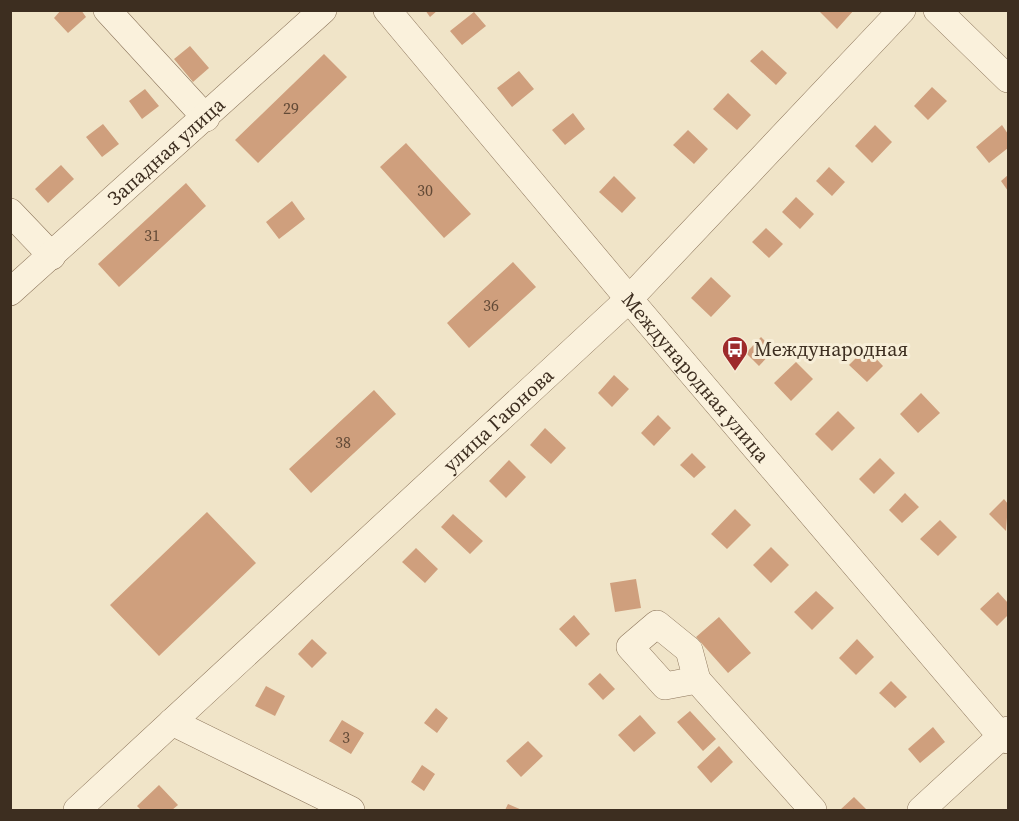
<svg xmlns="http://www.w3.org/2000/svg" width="1019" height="821" viewBox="0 0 1019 821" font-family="'Source Serif 4',serif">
<rect width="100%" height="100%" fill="#f0e4c8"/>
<!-- building -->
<path fill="#cf9f7d" d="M61,10H81L86,17L68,33L54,18Z
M425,10H438L430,17Z
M818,10H854L837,29Z
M474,12L486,26L462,45L450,31Z
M190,46L209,68L193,82L174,59Z
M762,50L787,73L776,85L750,61Z
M324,54L347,77L258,163L235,140Z
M519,71L534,89L512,107L497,88Z
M932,87L947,101L928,120L914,106Z
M145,89L159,106L142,119L129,101Z
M728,93L751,115L737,130L713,109Z
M573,113L585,129L565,145L552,130Z
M103,124L119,144L102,157L86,137Z
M875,125L892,142L872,163L855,146Z
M1002,125L1008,134V148L989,163L976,147Z
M688,130L708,149L694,164L673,145Z
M406,143L471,214L444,238L380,167Z
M61,165L74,179L48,203L35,189Z
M829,167L845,182L832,196L816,181Z
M1008,175V191L1001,181Z
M614,176L636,198L622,213L599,192Z
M186,183L206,206L119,287L98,264Z
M796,197L814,214L800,229L782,212Z
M292,201L305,219L279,239L266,222Z
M766,228L783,244L769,258L752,242Z
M513,262L536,287L469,348L447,323Z
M711,277L731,296L711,317L691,298Z
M761,337L774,350L759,366L746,353Z
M866,348L883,366L867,382L849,365Z
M796,362L813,379L791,401L774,383Z
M614,375L629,389L612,407L598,393Z
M374,390L396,414L311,493L289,469Z
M921,393L940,413L918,433L900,414Z
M838,411L855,428L832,451L815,434Z
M658,415L671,428L654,446L641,433Z
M545,428L566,448L551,464L530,445Z
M692,453L706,467L694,478L680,465Z
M880,458L895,473L874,494L859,479Z
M509,460L526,477L506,498L489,481Z
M905,493L919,507L902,523L889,510Z
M1004,499L1008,504L1006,531L989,514Z
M735,509L751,525L727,549L711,534Z
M207,512L256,563L159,656L110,605Z
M453,514L483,541L470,554L441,527Z
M940,520L957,537L938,556L920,539Z
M771,547L789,565L771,583L753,565Z
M416,548L438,569L425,583L402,562Z
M636,579L641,608L615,612L610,583Z
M816,591L834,608L812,630L794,612Z
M998,592L1008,603V615L997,626L980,609Z
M574,615L590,634L576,647L559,629Z
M719,617L751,653L728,673L696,637Z
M312,639L327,653L312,668L298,654Z
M857,639L874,657L856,675L839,658Z
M600,673L615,689L603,700L588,684Z
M891,681L907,697L895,708L879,693Z
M266,686L285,696L275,716L255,706Z
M436,708L448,718L437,733L424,723Z
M690,711L716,739L703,751L677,722Z
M640,715L656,733L634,752L618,735Z
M342,720L364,733L351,754L329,741Z
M933,727L945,742L920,763L908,749Z
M528,741L543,756L521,777L506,761Z
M719,746L733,762L711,783L697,767Z
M422,765L435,774L424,791L411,782Z
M159,785L178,805L172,810H141L137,806Z
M854,797L867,810H840Z
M508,804L522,810H505Z"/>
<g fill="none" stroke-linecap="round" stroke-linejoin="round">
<!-- minor casing -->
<g stroke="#8d765c" stroke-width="28">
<g id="minor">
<path d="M107,10L206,118"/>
<path id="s1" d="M387,10L629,299L1001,736L1008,740"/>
<path d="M937,10L1008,79"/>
<path d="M10,212L52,256"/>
<path id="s2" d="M10,292L323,10"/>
<path d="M697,680L665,686L630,647L657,624L689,650L697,680L813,810"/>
<path d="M172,722L351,810"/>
<path id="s3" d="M77,810L629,299L902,10"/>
<path d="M921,810L1008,730"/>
</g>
</g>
<!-- minor -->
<use href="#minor" stroke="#faf1dc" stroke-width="27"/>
</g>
<!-- icons -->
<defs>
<g id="bus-pin" transform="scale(1.35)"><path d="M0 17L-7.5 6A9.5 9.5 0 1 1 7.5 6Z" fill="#9e2a2b" stroke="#f7eed8"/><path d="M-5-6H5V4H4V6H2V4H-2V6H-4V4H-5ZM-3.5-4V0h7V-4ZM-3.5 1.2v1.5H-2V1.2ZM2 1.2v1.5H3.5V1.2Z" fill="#fff"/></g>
</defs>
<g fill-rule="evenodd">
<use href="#bus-pin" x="735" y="349"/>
</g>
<g text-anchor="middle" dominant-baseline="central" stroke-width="6" stroke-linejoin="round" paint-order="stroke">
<!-- number labels -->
<g font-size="16" fill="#624a37">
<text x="291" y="108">29</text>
<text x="425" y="190">30</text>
<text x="152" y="235">31</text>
<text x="491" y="305">36</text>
<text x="343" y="442">38</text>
<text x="346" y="737">3</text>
</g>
<!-- street labels -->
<g font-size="20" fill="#3d2e20" stroke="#f7eed8">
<text stroke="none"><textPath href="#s2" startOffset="210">Западная улица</textPath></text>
<text stroke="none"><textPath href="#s1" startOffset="480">Международная улица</textPath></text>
<text stroke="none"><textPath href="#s3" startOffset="574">улица Гаюнова</textPath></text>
</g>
<!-- poi labels -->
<g font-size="20" fill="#3d2e20" stroke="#f7eed8" text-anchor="start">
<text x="754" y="349">Международная</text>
</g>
</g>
<!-- border -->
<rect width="1019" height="821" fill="none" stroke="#3d2e20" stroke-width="24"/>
</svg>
